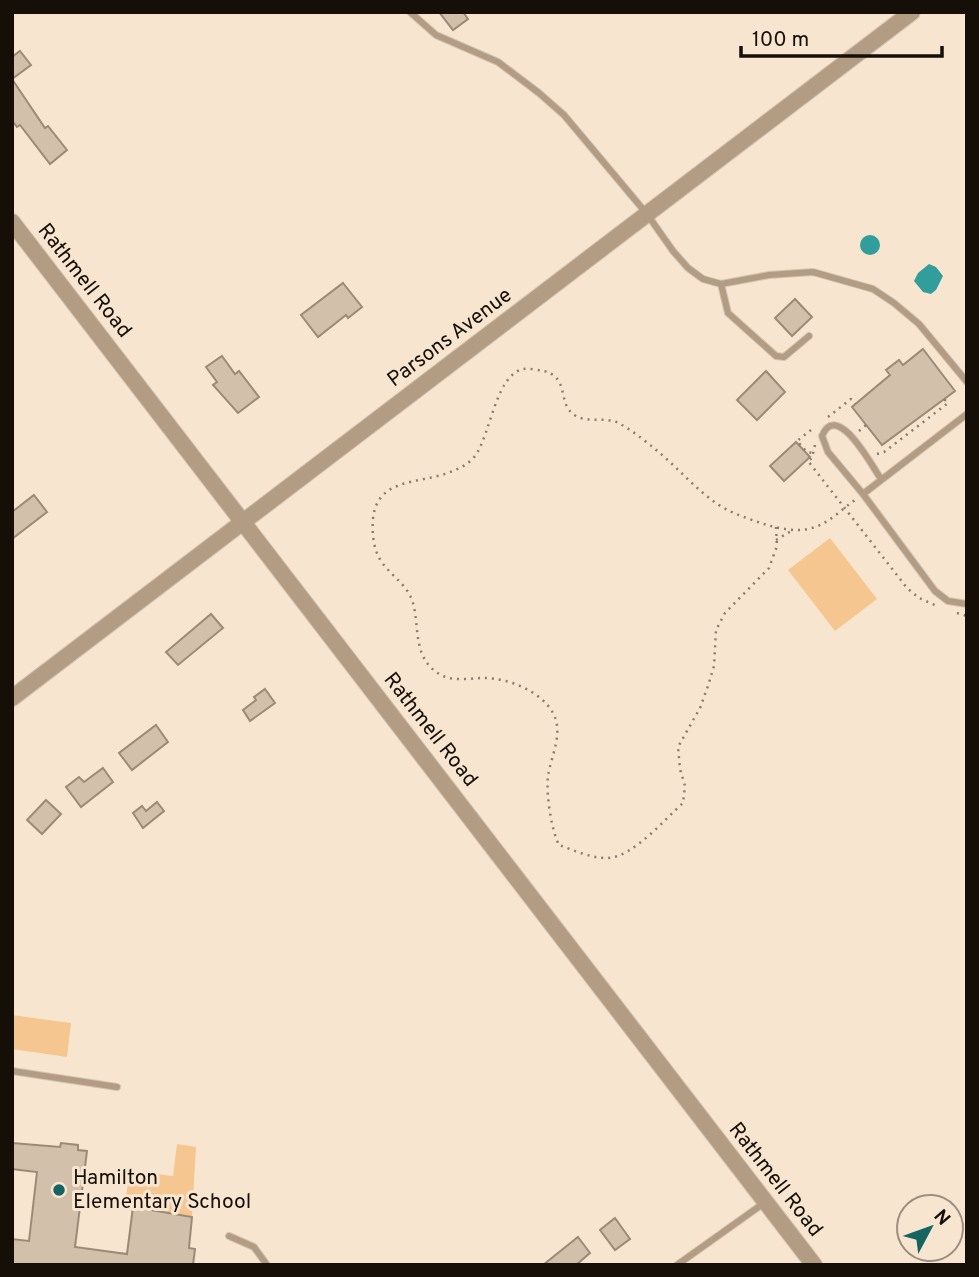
<svg xmlns="http://www.w3.org/2000/svg" width="979" height="1277" viewBox="0 0 979 1277" font-family="Overpass,sans-serif">
<rect width="100%" height="100%" fill="#f8e5cf"/>
<!-- green -->
<path fill="#f6c690" d="M830,538L877,599L835,631L788,570Z
M12,1015L71,1023L67,1057L12,1049Z
M177,1144L196,1147L192,1217L133,1208V1210L124,1208L130,1171L173,1176Z"/>
<!-- water -->
<path fill="#319e9b" d="M860 245a10 10 0 1 1 20 0a10 10 0 1 1-20 0Z
M929,264L936,267L943,276L936,290L931,294L923,292L914,281L918,273Z"/>
<!-- building -->
<path fill="#d2c0ab" stroke="#9c8a77" stroke-width="2" d="M439,12H463L468,19L453,30Z
M20,51L31,65L12,79V57Z
M12,79L45,128L48,126L67,150L50,164L20,125L17,127L12,121Z
M343,283L362,307L348,318L346,315L318,337L301,315Z
M795,299L812,317L792,336L775,318Z
M923,349L955,391L882,445L852,407L890,375L886,370L899,360L903,365Z
M222,356L235,374L239,371L259,397L238,413L213,385L217,382L206,367Z
M766,371L785,392L757,420L737,400Z
M796,442L810,457L784,481L770,466Z
M34,495L47,512L12,539V512Z
M211,614L223,628L178,665L166,652Z
M265,689L275,703L250,721L243,710L256,700L254,697Z
M156,725L168,742L132,770L119,753Z
M103,768L113,782L81,807L66,787L79,777L84,782Z
M46,800L61,814L42,834L27,820Z
M157,802L164,811L143,828L133,813L142,806L146,811Z
M12,1143L60,1147L61,1143L78,1145V1150L87,1151L75,1247L127,1254L133,1207L192,1217L189,1248L195,1249L193,1265H12V1239L29,1241L37,1172L12,1169Z
M615,1218L630,1239L615,1250L600,1230Z
M578,1237L590,1253L576,1265H543Z"/>
<g fill="none" stroke-linecap="round" stroke-linejoin="round">
<!-- service casing -->
<g stroke="#d4c3af" stroke-width="8">
<path id="service" d="M410,12L436,35L498,62L539,93L564,115L647,214L673,251L688,268L703,279L721,284L769,275L813,272L873,289L894,303L919,324L967,382
M721,284L728,313L776,356L784,357L809,336
M881,479C873,468 837,399 822,436L828,452L863,494L935,591L948,601L967,604
M863,494L967,414
M12,1071L117,1087
M229,1236L254,1247L267,1265
M677,1265L764,1203"/>
</g>
<!-- tertiary casing -->
<g stroke="#d4c3af" stroke-width="18">
<path id="tertiary" d="M12,222L814,1265
M12,698L912,12"/>
</g>
<!-- path -->
<path stroke="#887c6d" stroke-width="2.5" stroke-dasharray="2 5" stroke-linecap="butt" d="M828,417L851,399L855,404
M811,430L797,441L807,452L813,453
M859,431L866,425
M815,445L812,458L808,461L907,588L919,598L937,606
M877,454L884,452L948,403L944,399
M776,527L777,546L769,568L725,613L716,630L714,666L708,686L700,708L678,747L680,769L685,786L683,803C665,819 633,857 608,858C593,859 573,850 559,845C551,829 546,794 548,776C551,756 564,733 553,713C541,691 508,678 484,678C470,678 454,682 441,675C412,659 420,628 413,603C408,585 391,576 381,561C373,548 372,534 373,519C377,478 417,484 448,473C458,469 468,465 475,456C491,434 495,376 523,369C529,368 538,370 544,371C571,378 556,405 576,416C590,424 608,415 622,425C636,433 649,444 661,454C682,472 698,492 722,507C736,515 752,520 767,525C782,529 800,533 815,527C830,522 842,509 855,500
M776,540L793,530
M957,613L967,616"/>
<!-- service -->
<use href="#service" stroke="#b29c84" stroke-width="6"/>
<!-- tertiary -->
<use href="#tertiary" stroke="#b29c84" stroke-width="16"/>
</g>
<!-- markers -->
<circle fill="#156462" stroke="#f8e5cf" stroke-width="2.5" cx="59" cy="1190" r="7"/>
<g text-anchor="middle" dominant-baseline="central" stroke-width="6" stroke-linejoin="round" paint-order="stroke">
<!-- street labels -->
<g font-size="21" fill="#150f08" stroke="#f8e5cf">
<text transform="translate(84 281) rotate(52)">Rathmell Road</text>
<text transform="translate(450 338) rotate(-37)">Parsons Avenue</text>
<text transform="translate(430 730) rotate(52)">Rathmell Road</text>
<text transform="translate(775 1180) rotate(52)">Rathmell Road</text>
</g>
<!-- poi labels -->
<g font-size="21" fill="#150f08" stroke="#f8e5cf" text-anchor="start">
<text x="73" y="1178">Hamilton<tspan x="73" dy="24">Elementary School</tspan></text>
</g>
</g>
<!-- border -->
<rect width="979" height="1277" fill="none" stroke="#150f08" stroke-width="28"/>
<!-- north arrow -->
<g transform="translate(930 1228) rotate(49)"><circle r="33" fill="#f8e5cf" stroke="#9d8f7f" stroke-width="2"/>
<path d="M0-5L12 26L0 18L-12 26Z" fill="#156462"/>
<text y="-10" font-size="19" font-weight="bold" text-anchor="middle" fill="#150f08">N</text>
</g>
<!-- scale -->
<path d="M741 46v10h201v-10" fill="none" stroke="#150f08" stroke-width="3.5"/>
<text x="752" y="46" font-size="21" fill="#150f08" stroke="#f8e5cf" stroke-width="5" paint-order="stroke">100 m</text>
</svg>
